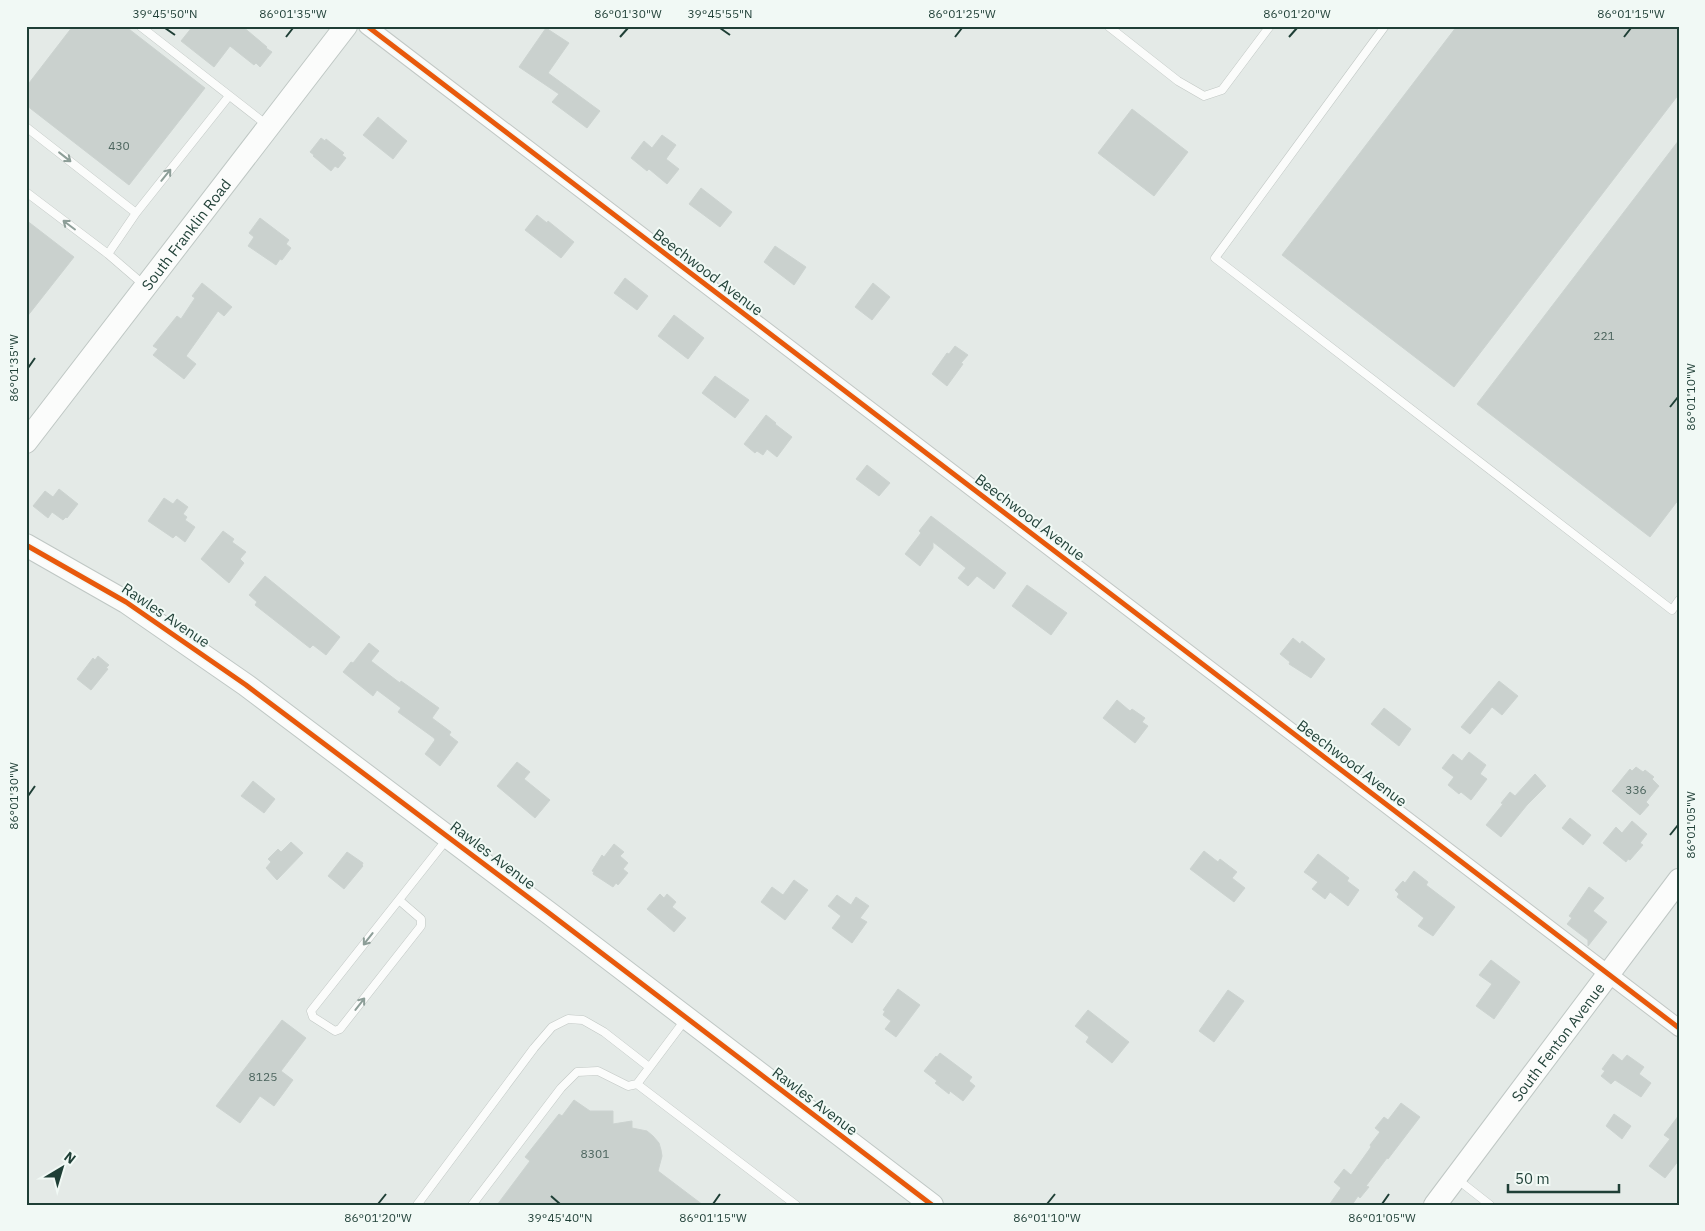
<svg xmlns="http://www.w3.org/2000/svg" width="1705" height="1231" viewBox="0 0 1705 1231" font-family="'IBM Plex Sans',sans-serif">
<rect width="100%" height="100%" fill="#e4eae7"/>
<!-- building -->
<path fill="#cad1ce" stroke="#ccd3d0" d="M73,26H125L205,88L129,185L26,105V87Z
M193,26H242L267,47L266,48L272,52L260,67L256,63L254,65L230,46L214,67L181,41Z
M1457,26H1679V94L1454,387L1282,255Z
M546,28L569,43L548,73L600,111L587,128L552,102L559,94L519,67Z
M1132,109L1188,152L1154,196L1098,153Z
M378,117L407,141L393,159L363,135Z
M662,135L676,145L666,159L679,169L667,184L649,169L647,171L631,158L644,141L652,148Z
M321,138L325,141L326,139L344,153L342,155L346,158L338,168L335,166L331,171L313,156L314,155L310,152Z
M1679,140V499L1650,537L1477,404Z
M701,188L732,212L720,227L689,204Z
M537,215L547,223L548,221L574,242L561,258L525,230Z
M260,218L289,240L286,244L291,248L282,260L280,259L276,265L248,246L254,237L249,233Z
M26,220L74,257L26,318Z
M775,246L806,267L794,285L764,262Z
M625,278L648,296L637,310L614,293Z
M202,283L232,307L224,316L218,311L186,356L196,364L184,379L153,355L158,349L153,346L177,316L181,319L195,298L192,296Z
M873,283L890,297L872,320L855,307Z
M674,315L704,338L688,359L658,336Z
M955,346L968,355L961,363L963,364L947,386L932,374L947,353L949,354Z
M715,376L749,400L735,418L702,393Z
M766,415L776,423L775,424L792,437L777,457L767,449L763,455L757,451L755,453L744,444Z
M867,465L890,483L879,496L856,479Z
M59,489L78,504L67,518L66,517L63,520L52,512L48,518L33,506L45,491L53,497Z
M164,498L173,504L177,499L188,507L183,514L187,517L185,520L195,527L185,542L176,535L173,538L148,521Z
M931,516L1006,573L994,589L977,576L968,586L958,578L966,568L933,542V548L920,566L905,554L921,533L919,531Z
M223,531L234,539L232,542L246,552L240,559L244,563L229,583L201,559Z
M265,576L340,637L326,655L313,645L310,648L255,605L257,602L249,595Z
M1027,585L1067,613L1051,635L1012,606Z
M1293,638L1300,644L1302,641L1325,659L1311,678L1289,664L1290,662L1280,654Z
M369,643L379,651L371,661L400,683L401,681L439,708L432,718L451,732L449,735L458,742L440,766L425,754L435,740L434,738L398,712L401,708L377,690L373,696L343,672L351,662L353,663Z
M98,656L109,665L106,668L108,669L91,690L77,679L93,658L95,660Z
M1499,681L1518,696L1502,715L1492,707L1470,734L1461,727Z
M1117,700L1130,711L1132,709L1145,718L1142,722L1148,726L1135,743L1103,718Z
M1384,708L1411,729L1399,746L1371,724Z
M1469,752L1486,765L1480,774L1487,779L1471,800L1461,792L1459,794L1448,785L1454,777L1442,768L1453,754L1462,761Z
M517,762L530,772L524,779L550,800L535,818L497,786Z
M1636,767L1643,772L1645,770L1654,777L1652,779L1659,786L1646,802L1649,805L1640,815L1612,791L1630,769L1632,771Z
M1535,774L1546,786L1527,805L1501,837L1486,825L1503,804L1501,803L1510,792L1515,796Z
M253,781L275,799L264,813L241,796Z
M1570,818L1591,835L1583,845L1562,828Z
M1632,821L1647,834L1640,843L1643,845L1630,860L1628,859L1626,862L1603,843L1616,827L1622,833Z
M291,842L303,853L277,880L266,868L271,862L268,859L278,849L281,852Z
M614,844L624,852L620,856L628,863L623,869L628,873L618,885L616,883L613,887L593,874L594,872L592,871L602,855L604,857Z
M1204,851L1218,862L1220,859L1237,872L1232,878L1245,888L1234,902L1190,869Z
M347,852L363,863L362,865L363,866L344,889L328,876Z
M1318,854L1349,878L1347,881L1359,890L1348,906L1330,892L1325,899L1312,889L1318,882L1304,872Z
M1414,871L1428,882L1426,885L1455,907L1433,936L1418,926L1424,918L1397,897L1399,894L1395,890L1403,881L1405,883Z
M794,880L808,890L785,920L761,902L772,887L783,895Z
M1589,887L1604,898L1593,911L1607,922L1588,946V940L1567,924L1572,918L1569,916Z
M660,894L664,898L667,894L676,902L672,907L686,918L674,932L647,909Z
M837,895L851,905L856,897L869,906L860,918L867,922L852,943L832,928L841,916L828,906Z
M1491,960L1520,982L1494,1019L1476,1006L1492,984L1479,975Z
M898,989L920,1005L896,1037L885,1029L891,1021L883,1015L885,1011L883,1010Z
M1228,990L1244,1001L1214,1042L1199,1031Z
M1088,1010L1129,1042L1112,1063L1086,1042L1089,1037L1075,1026Z
M282,1020L306,1038L281,1071L293,1080L274,1106L260,1096L240,1123L216,1106Z
M940,1053L972,1077L969,1081L975,1086L963,1101L950,1091L949,1094L935,1083L937,1081L924,1071L936,1056L937,1057Z
M1613,1054L1622,1061L1627,1055L1644,1067L1639,1074L1651,1083L1641,1097L1615,1080L1611,1084L1601,1076L1605,1071L1602,1069Z
M574,1100L590,1111H613V1124L632,1121V1128L647,1131L653,1136L659,1143L661,1150L662,1156L658,1171L703,1205H497L530,1161L525,1157L559,1114L562,1116Z
M1401,1103L1420,1117L1388,1159L1387,1158L1366,1186L1369,1187L1360,1198L1358,1196L1352,1205H1329L1341,1188L1334,1182L1344,1169L1351,1175L1371,1147L1370,1145L1380,1132L1375,1128L1384,1117L1388,1120Z
M1614,1114L1631,1126L1622,1139L1606,1126Z
M1679,1115V1160L1665,1178L1649,1166L1670,1139L1664,1135Z"/>
<g fill="none" stroke-linecap="round" stroke-linejoin="round">
<!-- lane casing -->
<g stroke="#c1c7c4" stroke-width="9">
<path id="lane" d="M140,26L267,125
M1108,26L1178,81L1204,96L1222,90L1270,26
M1385,26L1215,258L1672,610L1679,600
M26,127L136,213L108,254
M26,192L108,254L144,285
M136,213L229,96
M399,900L421,919V926L340,1029L335,1031L313,1017L311,1011L447,839
M685,1020L637,1084L796,1205
M1457,1179L1490,1205
M417,1205L534,1048L552,1027L568,1019L583,1020L604,1032L649,1067
M472,1205L561,1088L577,1072L598,1071L628,1086L637,1084"/>
</g>
<!-- street casing -->
<g stroke="#c1c7c4" stroke-width="18">
<path id="street" d="M367,26L1679,1028"/>
</g>
<!-- secondary casing -->
<g stroke="#bfc7c4" stroke-width="24">
<g id="secondary">
<path id="s1" d="M26,442L346,26"/>
<path d="M26,545L126,602L246,685L549,913L932,1205"/>
<path id="s2" d="M1435,1205L1679,880"/>
</g>
</g>
<!-- lane -->
<use href="#lane" stroke="#fbfcfb" stroke-width="8"/>
<!-- street -->
<use href="#street" stroke="#fbfcfb" stroke-width="16"/>
<!-- secondary -->
<use href="#secondary" stroke="#fbfcfb" stroke-width="22"/>
<!-- cycleway casing -->
<g stroke="#f1f9f5" stroke-width="8">
<path id="cycleway" d="M367,26L1679,1028
M26,545L126,602L246,685L549,913L932,1205"/>
</g>
<!-- cycleway -->
<use href="#cycleway" stroke="#e8590c" stroke-width="5"/>
</g>
<!-- one-way arrows -->
<defs><path id="oneway-shaft" d="M-6 0H5M1.5-3L5.5 0L1.5 3" fill="none" stroke-width="1.6" stroke-linecap="round" stroke-linejoin="round" transform="scale(1.25)"/></defs>
<g stroke="#8d9e98">
<use href="#oneway-shaft" transform="translate(65 157) rotate(38)"/>
<use href="#oneway-shaft" transform="translate(166 175) rotate(-51)"/>
<use href="#oneway-shaft" transform="translate(69 225) rotate(-143)"/>
<use href="#oneway-shaft" transform="translate(368 939) rotate(128)"/>
<use href="#oneway-shaft" transform="translate(360 1004) rotate(-52)"/>
</g>
<!-- ticks -->
<path fill="none" stroke="#1f3f36" stroke-width="2" d="M165,28L175,35M720,28L730,35M286,37L293,28M620,37L628,28M955,37L962,28M1289,37L1297,28M1624,37L1631,28M28,368L35,358M1670,407L1678,397M28,796L35,786M1670,835L1678,825M551,1196L560,1204M378,1204L386,1194M713,1204L720,1194M1047,1204L1055,1194M1382,1204L1389,1194"/>
<g text-anchor="middle" dominant-baseline="central" stroke-width="4" stroke-linejoin="round" paint-order="stroke">
<!-- number labels -->
<g font-size="12" fill="#4b645d">
<text x="119" y="145">430</text>
<text x="1604" y="335">221</text>
<text x="1636" y="789">336</text>
<text x="263" y="1076">8125</text>
<text x="595" y="1153">8301</text>
</g>
<!-- street labels -->
<g font-size="15" fill="#1f3f36" stroke="#f1f9f5">
<text stroke="none"><textPath href="#s1" startOffset="262">South Franklin Road</textPath></text>
<text transform="translate(708 272) rotate(37)">Beechwood Avenue</text>
<text transform="translate(1030 517) rotate(37)">Beechwood Avenue</text>
<text transform="translate(166 615) rotate(34)">Rawles Avenue</text>
<text transform="translate(1352 763) rotate(37)">Beechwood Avenue</text>
<text transform="translate(493 855) rotate(37)">Rawles Avenue</text>
<text stroke="none"><textPath href="#s2" startOffset="204">South Fenton Avenue</textPath></text>
<text transform="translate(815 1101) rotate(37)">Rawles Avenue</text>
</g>
</g>
<!-- border -->
<rect width="1705" height="1231" fill="none" stroke="#f1f9f5" stroke-width="55"/>
<!-- north arrow -->
<g transform="translate(62 1168) rotate(38)" stroke="#f1f9f5" stroke-width="4" paint-order="stroke">
<path d="M0-4L9 19L0 12L-9 19Z" fill="#1f3f36"/>
<text y="-8" font-size="14" font-weight="bold" text-anchor="middle" fill="#1f3f36">N</text>
</g>
<!-- scale -->
<path d="M1508 1184v8h111v-8" fill="none" stroke="#1f3f36" stroke-width="2.5"/>
<text x="1515" y="1184" font-size="15" fill="#1f3f36" stroke="#f1f9f5" stroke-width="4" paint-order="stroke">50 m</text>
<rect x="28" y="28" width="1650" height="1176" fill="none" stroke="#1f3f36" stroke-width="2"/>
<g font-size="12" text-anchor="middle" fill="#1f3f36">
<text x="165" y="18">39°45'50"N</text>
<text x="293" y="18">86°01'35"W</text>
<text x="628" y="18">86°01'30"W</text>
<text x="720" y="18">39°45'55"N</text>
<text x="962" y="18">86°01'25"W</text>
<text x="1297" y="18">86°01'20"W</text>
<text x="1631" y="18">86°01'15"W</text>
<text transform="translate(14 368) rotate(-90)" y="4">86°01'35"W</text>
<text transform="translate(1691 397) rotate(-90)" y="4">86°01'10"W</text>
<text transform="translate(14 796) rotate(-90)" y="4">86°01'30"W</text>
<text transform="translate(1691 825) rotate(-90)" y="4">86°01'05"W</text>
<text x="378" y="1222">86°01'20"W</text>
<text x="560" y="1222">39°45'40"N</text>
<text x="713" y="1222">86°01'15"W</text>
<text x="1047" y="1222">86°01'10"W</text>
<text x="1382" y="1222">86°01'05"W</text>
</g>
</svg>
